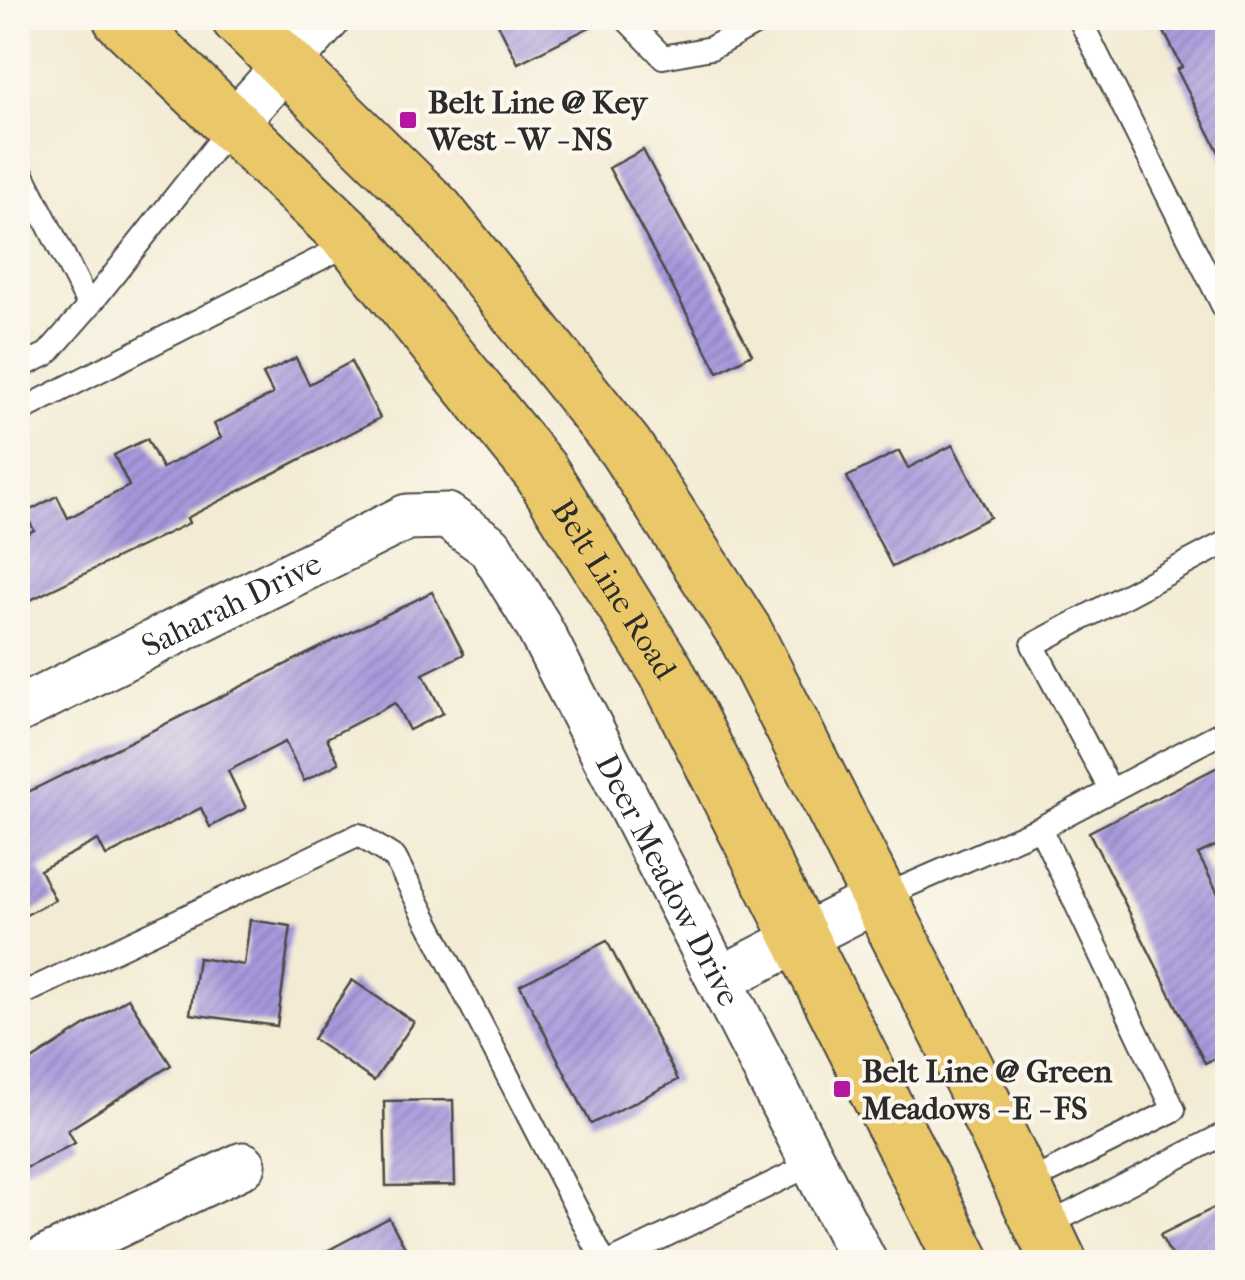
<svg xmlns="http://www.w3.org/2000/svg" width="1245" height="1280" viewBox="0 0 1245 1280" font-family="'IM FELL French Canon',serif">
<defs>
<pattern id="building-hatch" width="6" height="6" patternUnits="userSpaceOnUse" patternTransform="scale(2.5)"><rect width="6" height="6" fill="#a799dd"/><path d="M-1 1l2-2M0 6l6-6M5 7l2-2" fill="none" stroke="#887db3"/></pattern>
</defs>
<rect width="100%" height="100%" fill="#fbf7ec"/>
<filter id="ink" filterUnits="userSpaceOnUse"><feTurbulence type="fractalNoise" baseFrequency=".01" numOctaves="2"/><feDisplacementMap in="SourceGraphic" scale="20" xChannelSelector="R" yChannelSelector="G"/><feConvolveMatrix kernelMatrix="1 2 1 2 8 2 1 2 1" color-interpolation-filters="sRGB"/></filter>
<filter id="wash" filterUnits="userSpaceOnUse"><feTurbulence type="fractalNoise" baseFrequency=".0048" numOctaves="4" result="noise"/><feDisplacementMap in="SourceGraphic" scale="40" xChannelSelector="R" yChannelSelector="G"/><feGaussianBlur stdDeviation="2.25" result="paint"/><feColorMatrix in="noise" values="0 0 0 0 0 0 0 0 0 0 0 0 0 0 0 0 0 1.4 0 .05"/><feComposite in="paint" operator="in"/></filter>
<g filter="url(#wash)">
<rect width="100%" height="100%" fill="#f3ebd4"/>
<g id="blocks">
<!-- building -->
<path fill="url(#building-hatch)" d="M495,18H608L518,63Z
M1157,18H1228V170L1177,70L1182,67Z
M643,150L752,354L718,372L609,168Z
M296,358L309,384L351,362L380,418L187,518L189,523L18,606V539L34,530L25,513L57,496L68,518L129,486L114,455L147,439L162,468L221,438L214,424L273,394L263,374Z
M953,445L990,517L892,567L847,477L899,451L908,468Z
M432,592L464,654L423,674L443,713L409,730L395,703L327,738L339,763L304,781L285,742L228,771L246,808L210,827L201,808L106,856L98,840L40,870L55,900L18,919V797Z
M1228,762V840L1198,854L1228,913V1052L1205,1063L1089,832Z
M250,920L291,926L277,1026L190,1014L198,958L244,965Z
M607,941L678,1080L591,1124L520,985Z
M352,980L414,1022L374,1081L313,1039Z
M128,998L171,1065L68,1130L75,1143L18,1172V1069Z
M453,1100L455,1185L386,1186L384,1101Z
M1228,1201V1262H1175L1160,1235Z
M389,1218L413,1262H306Z"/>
</g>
</g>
<g filter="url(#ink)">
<use href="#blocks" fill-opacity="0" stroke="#494844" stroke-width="2.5"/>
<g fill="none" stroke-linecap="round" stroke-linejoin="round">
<!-- service casing -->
<g stroke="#494844" stroke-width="26">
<path id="service" d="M625,18L663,57L711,48L766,18
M1079,18L1228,316
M18,165L89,306L233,124
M18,368L47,354L89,306
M18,412L353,242
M1111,791L1033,645L1228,541
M1040,828L1228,729
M879,898L1040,828L1174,1110L1023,1185
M18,996L359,835L395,858L604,1262
M1042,1228L1228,1132
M611,1262L814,1163"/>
</g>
<!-- minor casing -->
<g stroke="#494844" stroke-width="49">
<g id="minor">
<path d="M233,124L328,18"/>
<path id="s1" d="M18,710L407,517L447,516L490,547L537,624L864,1262"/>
<path d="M721,979L879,898"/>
<path d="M39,1262L243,1165"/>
</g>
</g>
<!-- primary casing -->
<g stroke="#494844" stroke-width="59">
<g id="primary">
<path id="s2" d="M121,18L354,241L541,472L666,671L963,1262"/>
<path d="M239,18L436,211L625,447L745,633L980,1096L1059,1262"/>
</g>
</g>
<!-- service -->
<use href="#service" stroke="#fff" stroke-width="22"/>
<!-- minor -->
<use href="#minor" stroke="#fff" stroke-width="45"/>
<!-- primary -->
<use href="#primary" stroke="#eac769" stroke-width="55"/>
</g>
</g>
<!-- markers -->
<g fill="#b5179e" stroke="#fbf7ec" stroke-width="4">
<rect x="398" y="110" width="20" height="20" rx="5"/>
<rect x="832" y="1079" width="20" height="20" rx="5"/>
</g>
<g text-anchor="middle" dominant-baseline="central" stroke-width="8" stroke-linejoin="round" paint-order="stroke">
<!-- poi labels -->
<g font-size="32" font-weight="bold" fill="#2b2b2b" stroke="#fbf7ec" text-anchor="start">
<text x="428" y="102">Belt Line @ Key<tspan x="428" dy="37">West - W - NS</tspan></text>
<text x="862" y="1071">Belt Line @ Green<tspan x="862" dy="37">Meadows - E - FS</tspan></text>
</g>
<!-- street labels -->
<g font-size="32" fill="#2b2b2b" stroke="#fbf7ec">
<text stroke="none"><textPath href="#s2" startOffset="758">Belt Line Road</textPath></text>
<text stroke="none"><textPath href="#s1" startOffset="238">Saharah Drive</textPath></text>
<text stroke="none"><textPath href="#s1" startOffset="905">Deer Meadow Drive</textPath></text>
</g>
</g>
<!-- margin -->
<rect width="1245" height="1280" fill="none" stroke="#fbf7ec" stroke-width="60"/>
</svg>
